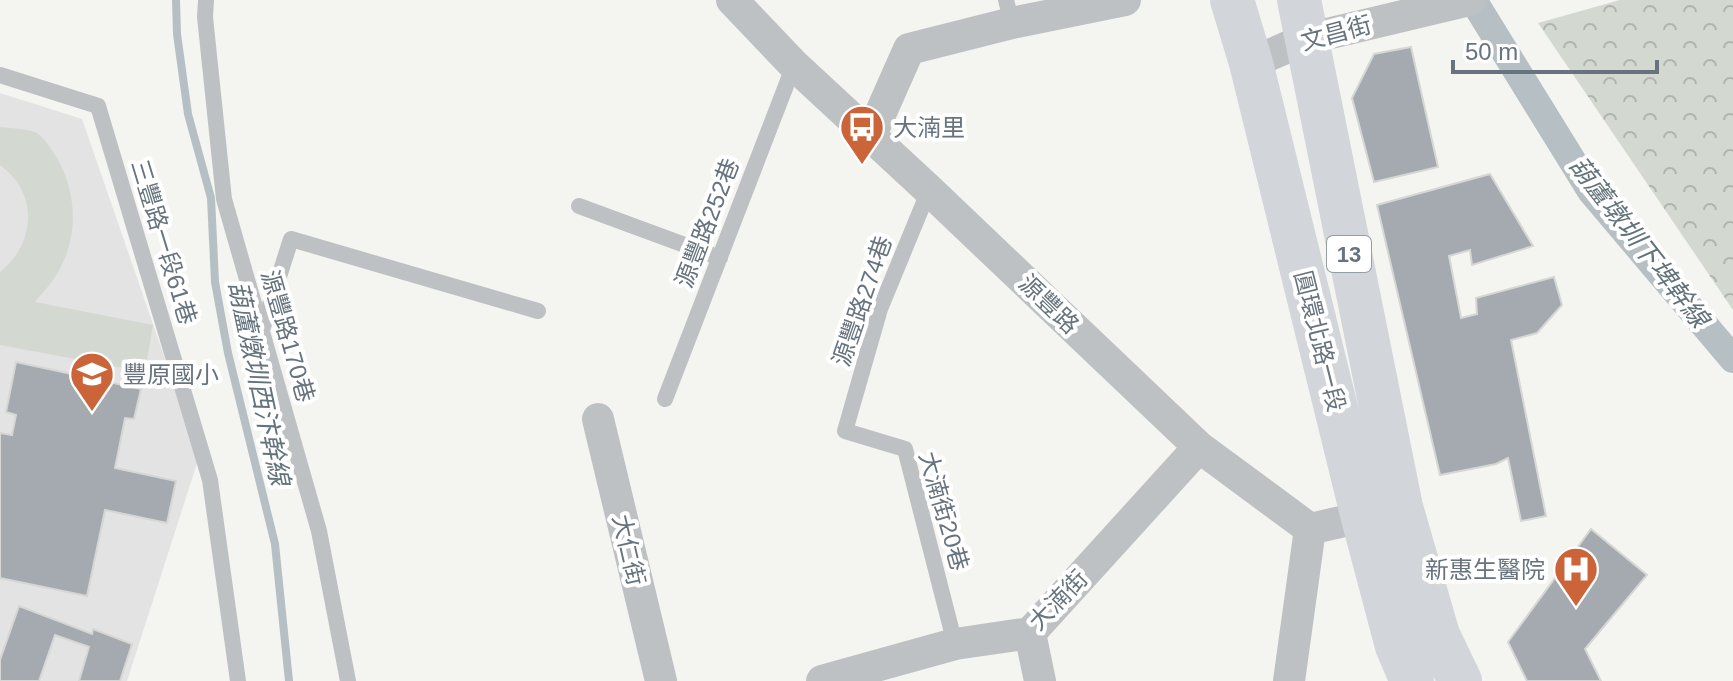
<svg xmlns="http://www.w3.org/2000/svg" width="1733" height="681" viewBox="0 0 1733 681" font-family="Arial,'Noto Sans TC',sans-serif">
<defs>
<pattern id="park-crowns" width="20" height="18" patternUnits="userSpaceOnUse" patternTransform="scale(2)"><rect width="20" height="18" fill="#d3d9d1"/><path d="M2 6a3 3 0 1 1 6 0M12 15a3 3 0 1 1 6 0" fill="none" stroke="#afb4af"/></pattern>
</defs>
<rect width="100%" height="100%" fill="#f4f4f1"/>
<!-- built -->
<path fill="#e2e3e2" d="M0,93L82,119L199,457L127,681H0Z"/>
<!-- park -->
<path fill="url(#park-crowns)" d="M1620,0H1733V310L1538,23Z"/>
<!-- pitch -->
<path fill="#d3d9d1" d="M0,127C9,128 30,129 37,133C45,138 52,151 57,158C77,193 79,237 58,272C52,283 43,292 35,302L153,325L145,372L0,345V272C36,243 39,193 0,165Z"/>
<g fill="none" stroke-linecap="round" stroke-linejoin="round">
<!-- stream -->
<path stroke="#b6bfc3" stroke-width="8" d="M176,0L177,34L188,114L211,198L215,282L228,353L275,544L289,681"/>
<!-- canal -->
<path stroke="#b6bfc3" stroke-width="28" d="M1473,0L1591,191L1733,359"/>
</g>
<!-- building -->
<path fill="#a4aaaf" stroke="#d6d6d4" stroke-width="2" d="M1411,47L1438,167L1374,182L1352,98L1374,54Z
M1490,174L1533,246L1472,265L1470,250L1449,256L1461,318L1477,314L1476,298L1554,277L1562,305L1537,333L1511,340L1546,516L1521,521L1508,458L1496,464L1440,475L1377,205Z
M16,362L141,389L134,419L125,418L115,468L176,481L167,523L105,510L87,596L0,578V433L12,435L16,415L6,412Z
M1591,529L1647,575L1585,649L1601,681H1527L1508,642Z
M19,606L92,634L93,629L132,644L120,681H79L89,647L55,635L39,681H0V660Z"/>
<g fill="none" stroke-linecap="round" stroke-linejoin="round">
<!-- lane -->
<path stroke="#bec1c4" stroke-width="16" d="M206,0L205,17L224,199L319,531L348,681
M1006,0L1012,23
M0,75L98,106L210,480L238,681
M929,190L880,309L845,431L905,449L955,644
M579,206L720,258
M262,330L291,239L538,311
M665,399L794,65"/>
<!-- street -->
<path stroke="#bec1c4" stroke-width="32" d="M732,0L794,65L929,190L1199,447L1310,529L1384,512
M1251,63L1306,39L1470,0
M870,137L909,49L1012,23L1125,0
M598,419L661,681
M1030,633L1040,681
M822,681L955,644L1030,633L1199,447
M1289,681L1310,529"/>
<!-- primary -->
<path stroke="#d2d5d9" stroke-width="44" d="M1232,0L1251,63L1363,518L1397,646L1412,681
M1299,0L1401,507L1438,635L1460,681"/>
</g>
<!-- icons -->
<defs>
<g id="bus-pin" transform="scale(2.3)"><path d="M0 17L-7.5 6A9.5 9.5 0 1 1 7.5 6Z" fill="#cc643a" stroke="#fff"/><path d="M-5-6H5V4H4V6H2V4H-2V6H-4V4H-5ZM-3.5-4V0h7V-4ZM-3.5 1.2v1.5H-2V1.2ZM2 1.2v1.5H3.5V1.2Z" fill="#fff"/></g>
<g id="school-pin" transform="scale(2.3)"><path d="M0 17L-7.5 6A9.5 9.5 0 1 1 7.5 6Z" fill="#cc643a" stroke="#fff"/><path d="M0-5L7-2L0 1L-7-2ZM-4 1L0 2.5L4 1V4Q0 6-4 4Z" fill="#fff"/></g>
<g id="hospital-pin" transform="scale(2.3)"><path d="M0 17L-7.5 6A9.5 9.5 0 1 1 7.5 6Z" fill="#cc643a" stroke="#fff"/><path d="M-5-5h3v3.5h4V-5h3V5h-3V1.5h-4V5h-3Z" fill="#fff"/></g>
</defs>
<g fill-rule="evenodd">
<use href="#bus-pin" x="862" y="127"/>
<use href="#school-pin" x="92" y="374"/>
<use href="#hospital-pin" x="1576" y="569"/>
</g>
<g text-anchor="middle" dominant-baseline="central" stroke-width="8" stroke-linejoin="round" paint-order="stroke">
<!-- shield labels -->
<rect fill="#fff" stroke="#959da5" stroke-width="2" x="1327" y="236" width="44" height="36" rx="6"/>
<g font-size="22" font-weight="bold" fill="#67737e">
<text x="1349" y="254">13</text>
</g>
<!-- street labels -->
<g font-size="24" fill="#67737e" stroke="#fff">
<text transform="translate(1336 33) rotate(-15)">文昌街</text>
<text transform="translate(707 223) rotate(-69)">源豐路252巷</text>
<text transform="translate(164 242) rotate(73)">三豐路一段61巷</text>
<text transform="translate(862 301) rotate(-71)">源豐路274巷</text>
<text transform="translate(1049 304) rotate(44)">源豐路</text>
<text transform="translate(288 336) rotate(74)">源豐路170巷</text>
<text transform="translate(1320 341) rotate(76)">圓環北路一段</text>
<text transform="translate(944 511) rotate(74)">大湳街20巷</text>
<text transform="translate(629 550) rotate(77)">大仁街</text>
<text transform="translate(1058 600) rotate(-46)">大湳街</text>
</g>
<!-- poi labels -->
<g font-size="24" fill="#67737e" stroke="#fff" text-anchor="start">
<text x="893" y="127">大湳里</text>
<text x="123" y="374">豐原國小</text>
<text x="1545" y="569" text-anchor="end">新惠生醫院</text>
</g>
<!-- water labels -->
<g font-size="26" font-style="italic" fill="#63737b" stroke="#fff">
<text transform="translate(1639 242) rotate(52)">葫蘆墩圳下埤幹線</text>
<text transform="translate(259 383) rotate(78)">葫蘆燉圳西汴幹線</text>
</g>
</g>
<!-- scale -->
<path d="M1453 60v12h204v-12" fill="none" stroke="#67737e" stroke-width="4"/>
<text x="1465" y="60" font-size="24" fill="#67737e" stroke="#ffffff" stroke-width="6" paint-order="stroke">50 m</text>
</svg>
